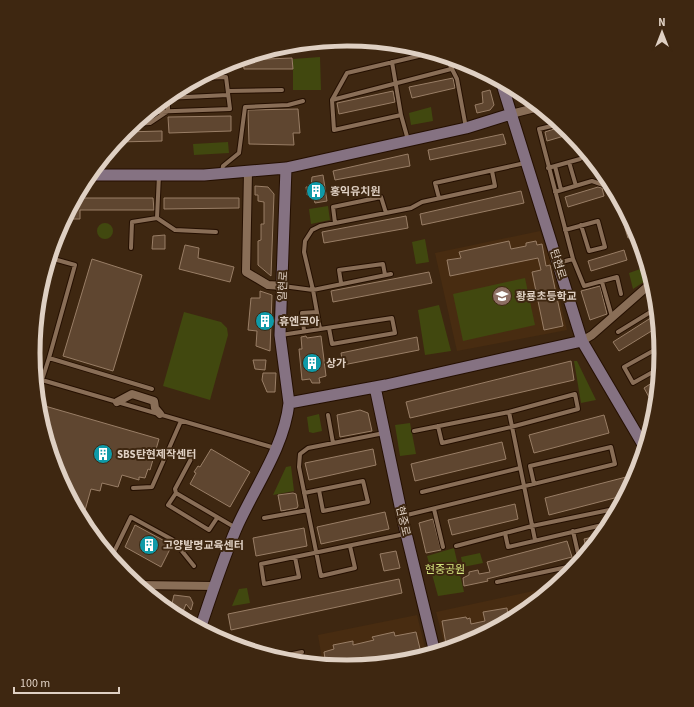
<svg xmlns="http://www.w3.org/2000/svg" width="694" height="707" viewBox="0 0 694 707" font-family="'Source Sans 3','Noto Sans KR',sans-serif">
<rect width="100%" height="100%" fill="#3e2711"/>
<!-- built -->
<path fill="#482c11" d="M514,89L522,93L531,100L518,103Z
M540,231L551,262L567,330L457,351L435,253Z
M538,590L540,599L521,615L467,644L446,650L436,612Z
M417,615L427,656L408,662L347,667L323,665L318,635Z"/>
<!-- green -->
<path fill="#41480f" d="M320,57L321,90H293V59Z
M431,107L433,121L411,125L409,113Z
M228,142L229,153L194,155L193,144Z
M328,206L330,220L311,224L309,209Z
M97 231a8 8 0 1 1 16 0a8 8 0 1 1-16 0Z
M425,239L429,262L416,264L412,242Z
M643,268L648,279L633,289L629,273Z
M525,278L535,325L463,341L453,294Z
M439,305L451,351L425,355L418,310Z
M184,312L221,322L227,328L228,335L210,400L163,386Z
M574,361H577L596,400L581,403Z
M319,414L322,431L313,433L309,432L307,417Z
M410,423L416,454L400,456L395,425Z
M291,466L294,491L273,495L286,467Z
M454,548L464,592L438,596L427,556Z
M480,553L483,563L463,567L461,557Z
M247,588L250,603L232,606L239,589Z"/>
<!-- building -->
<path fill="#5f4630" stroke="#997e66" d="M334,41V48L308,47V43Z
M292,58L293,69H244L243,60Z
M461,62L467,63L475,67L463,69Z
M453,78L455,88L412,98L409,87Z
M490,90L494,105L490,110L477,113L475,105L483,103L482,92Z
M393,91L395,102L339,114L337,103Z
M298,109L300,133H293L294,145L249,144L248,110Z
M231,116V131L169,133L168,117Z
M563,126L571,134L547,141L545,132Z
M162,131V141L117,142L125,132Z
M503,134L506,144L430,160L428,150Z
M408,154L410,166L335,180L333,171Z
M323,175L327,201L315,203L313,195H307L306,187H311L312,177Z
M255,186L268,187L274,194L271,276L258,265V241L261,240V224H264V202L258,201V195H255Z
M598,187L602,188L604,196L568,207L565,197Z
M81,189L80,198H153L154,210H80V219H65Z
M521,191L524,203L422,225L420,214Z
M164,198H239V208L164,209Z
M620,200L638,236L628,238L617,202Z
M406,216L408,228L324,243L322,232Z
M165,235V249H152L153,236Z
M509,241L511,249L526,246V243L536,241L537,245L542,244L546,266L550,265L563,326L544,330L532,272L541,270L538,258L450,276L447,260L461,258L459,252Z
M185,245L199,248L198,258L234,267L230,282L179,269Z
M624,250L627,260L591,271L588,261Z
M92,259L142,275L113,371L63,356Z
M429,272L432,283L333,302L331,291Z
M600,286L607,314L590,320L581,291Z
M260,291L272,295L270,351L256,346L257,331L248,330L251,298H260Z
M657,314L658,327L619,351L613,342Z
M306,336L307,338L321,336L326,376L319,378L320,383H312L310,379L302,380L299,349H302L301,337Z
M417,337L419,350L343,365L341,353Z
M253,360H266L265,370L255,369Z
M571,361L574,380L410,418L406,402Z
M263,373H276L275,392H267L262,380Z
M658,379L657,393L649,397L644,388Z
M38,404L159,439L150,470L148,469L145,478L139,477V480L122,475L118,487L102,483L100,491L91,489L82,521L57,473L39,415Z
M360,410L368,413L372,431L340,437L337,415Z
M604,415L609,433L534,453L529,435Z
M502,442L506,459L415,481L411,464Z
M211,449L250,472L230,507L190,484L196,473L194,472L198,466L200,467Z
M373,449L376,465L309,480L305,463Z
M630,476L632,484L626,495L549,515L545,498Z
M293,493L296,494L298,506L297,508L281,511L278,495Z
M515,504L518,519L452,535L448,520Z
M385,512L389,529L321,544L317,527Z
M433,519L441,550L426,553L419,523Z
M135,525L172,545L161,567L125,547Z
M304,528L307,546L256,556L253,538Z
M602,535L596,543L587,553L584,539Z
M567,541L572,557L487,579L488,581L464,586L463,578L469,575V572L478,570L479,574L490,572L487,562Z
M396,551L400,568L384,571L380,554Z
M399,579L402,593L231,630L228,614Z
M174,595L190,597L193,603L191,610L186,604L180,619L170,612Z
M535,603L521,615L467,644L447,650L442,621L466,617L467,619L470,618L471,624L485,621L483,612L507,608L508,615L522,611L520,605Z
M394,632L395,636L416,632L422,657L408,662L347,668L326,665L324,652L334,649L333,645L353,641V645L374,640L372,637Z"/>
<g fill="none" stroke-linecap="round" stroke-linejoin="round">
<!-- lane casing -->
<g stroke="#240f00" stroke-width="6">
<path id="lane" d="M446,57L457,79L466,128
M392,62L401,115L408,140
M228,91L282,90
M165,98L228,95
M332,100L451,69
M148,112L230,109L226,77L200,78
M401,115L334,130L332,100L347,73L431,53
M134,124L150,123L168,111V97
M560,124L539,129L573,259L584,286L617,277L621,294
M569,162L576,186
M555,166L561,190
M548,168L580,159
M222,173L223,166L239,153L245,107L288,105L303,101
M555,192L592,181L609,187L612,186
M439,198L435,183L525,163
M157,218L159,175
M335,223L333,207L381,197L386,213
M565,230L598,221L605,247L589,251L581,225
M131,248L132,222L157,218L175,230L216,232
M558,263L573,259
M602,282L612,317
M341,283L339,270L383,264L385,275
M283,286L313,290L391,274
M320,329L313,290L304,252L305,241L312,230L320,226L411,208L422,202L495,186L492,171
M304,331L302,313L317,312
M618,332L657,308
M281,335L392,318L395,333L332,344L329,328
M49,358L75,265L50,258
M660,368L633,383L624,367L660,347
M35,378L275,448
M42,380L49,358L152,389
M509,412L535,540
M328,415L333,443
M414,431L509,412L575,394L578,409L511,427L442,443L438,426
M133,488L152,487L181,421
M422,492L520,468
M176,493L175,489L191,459
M304,493L363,481L368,502L323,511L319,490
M434,509L443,547
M403,516L615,464L611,447L530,466L534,484
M217,518L209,530L168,505L176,493L236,528
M264,518L308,510
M573,531L580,562
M505,533L508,547L611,523
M350,546L355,568L321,576L299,467L300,454L308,448L384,433
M456,546L532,526L619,508
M295,557L299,577L264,584L261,564L405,534
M111,558L131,517L173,540L194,566
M497,582L577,565
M274,658L302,652"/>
</g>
<!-- street casing -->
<g stroke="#240f00" stroke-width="10">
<path id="street" d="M511,114L539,107
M248,172L246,272L268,285L283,286
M582,341L592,335L649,285
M117,402L132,394L154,401L155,408L160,414
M137,585L215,586"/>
</g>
<!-- secondary casing -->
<g stroke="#240f00" stroke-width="13">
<path id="secondary" d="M501,81L582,341L645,448
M90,175H204L286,168L466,128L511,114
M375,387L404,525L435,653
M289,403L386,385L582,341
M200,629C211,596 222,562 236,529C254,488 284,448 289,403L280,335L286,168"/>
</g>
<!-- lane -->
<use href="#lane" stroke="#896e57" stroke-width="4"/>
<!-- street -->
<use href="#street" stroke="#896e57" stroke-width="8"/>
<!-- secondary -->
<use href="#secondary" stroke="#857282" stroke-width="11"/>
</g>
<!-- icons -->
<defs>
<g id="building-disc" transform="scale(1)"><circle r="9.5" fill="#0f9aa8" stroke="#3e2711"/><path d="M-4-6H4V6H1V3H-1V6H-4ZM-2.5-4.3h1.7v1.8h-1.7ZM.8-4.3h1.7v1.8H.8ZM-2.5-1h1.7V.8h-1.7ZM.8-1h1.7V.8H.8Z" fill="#fff"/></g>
<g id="school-disc" transform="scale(1)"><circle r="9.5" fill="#8d6e63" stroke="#3e2711"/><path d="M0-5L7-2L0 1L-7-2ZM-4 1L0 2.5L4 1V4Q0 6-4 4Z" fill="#fff"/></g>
</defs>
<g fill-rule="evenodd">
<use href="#building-disc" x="316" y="191"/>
<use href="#school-disc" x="502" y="296"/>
<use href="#building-disc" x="265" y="321"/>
<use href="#building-disc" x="312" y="363"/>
<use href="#building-disc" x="103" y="454"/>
<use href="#building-disc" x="149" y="545"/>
</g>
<g text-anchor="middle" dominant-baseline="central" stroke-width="4" stroke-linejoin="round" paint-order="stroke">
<!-- poi labels -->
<g font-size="11" font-weight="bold" fill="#dfd0c3" stroke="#3e2711" text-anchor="start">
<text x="330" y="191">홍익유치원</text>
<text x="516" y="296">황룡초등학교</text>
<text x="279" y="321">휴엔코아</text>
<text x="326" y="363">상가</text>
<text x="117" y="454">SBS탄현제작센터</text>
<text x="163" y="545">고양발명교육센터</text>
</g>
<!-- street labels -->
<g font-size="11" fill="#dfd0c3" stroke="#3e2711">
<text transform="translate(558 264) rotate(73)">탄현로</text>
<text transform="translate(283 286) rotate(-87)">일현로</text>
<text transform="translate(403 521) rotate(77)">현중로</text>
</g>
<!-- park labels -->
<g font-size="11" fill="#d4e47d" stroke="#3e2711">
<text x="445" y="569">현중공원</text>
</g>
</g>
<!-- crop -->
<path d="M0 0H694V707H0ZM40 353a307 307 0 1 1 614 0a307 307 0 1 1-614 0Z" fill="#3e2711" fill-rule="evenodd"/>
<path fill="none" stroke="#dfd0c3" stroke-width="5" d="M40 353a307 307 0 1 1 614 0a307 307 0 1 1-614 0Z"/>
<!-- north arrow -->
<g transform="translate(662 32)" stroke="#3e2711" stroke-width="3" paint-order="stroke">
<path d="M0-3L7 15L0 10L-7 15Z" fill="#dfd0c3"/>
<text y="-6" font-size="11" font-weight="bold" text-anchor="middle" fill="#dfd0c3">N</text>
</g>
<!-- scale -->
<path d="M14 687v6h105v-6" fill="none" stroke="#dfd0c3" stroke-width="2"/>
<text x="20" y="687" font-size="12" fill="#dfd0c3" stroke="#3e2711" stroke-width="3" paint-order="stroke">100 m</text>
</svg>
